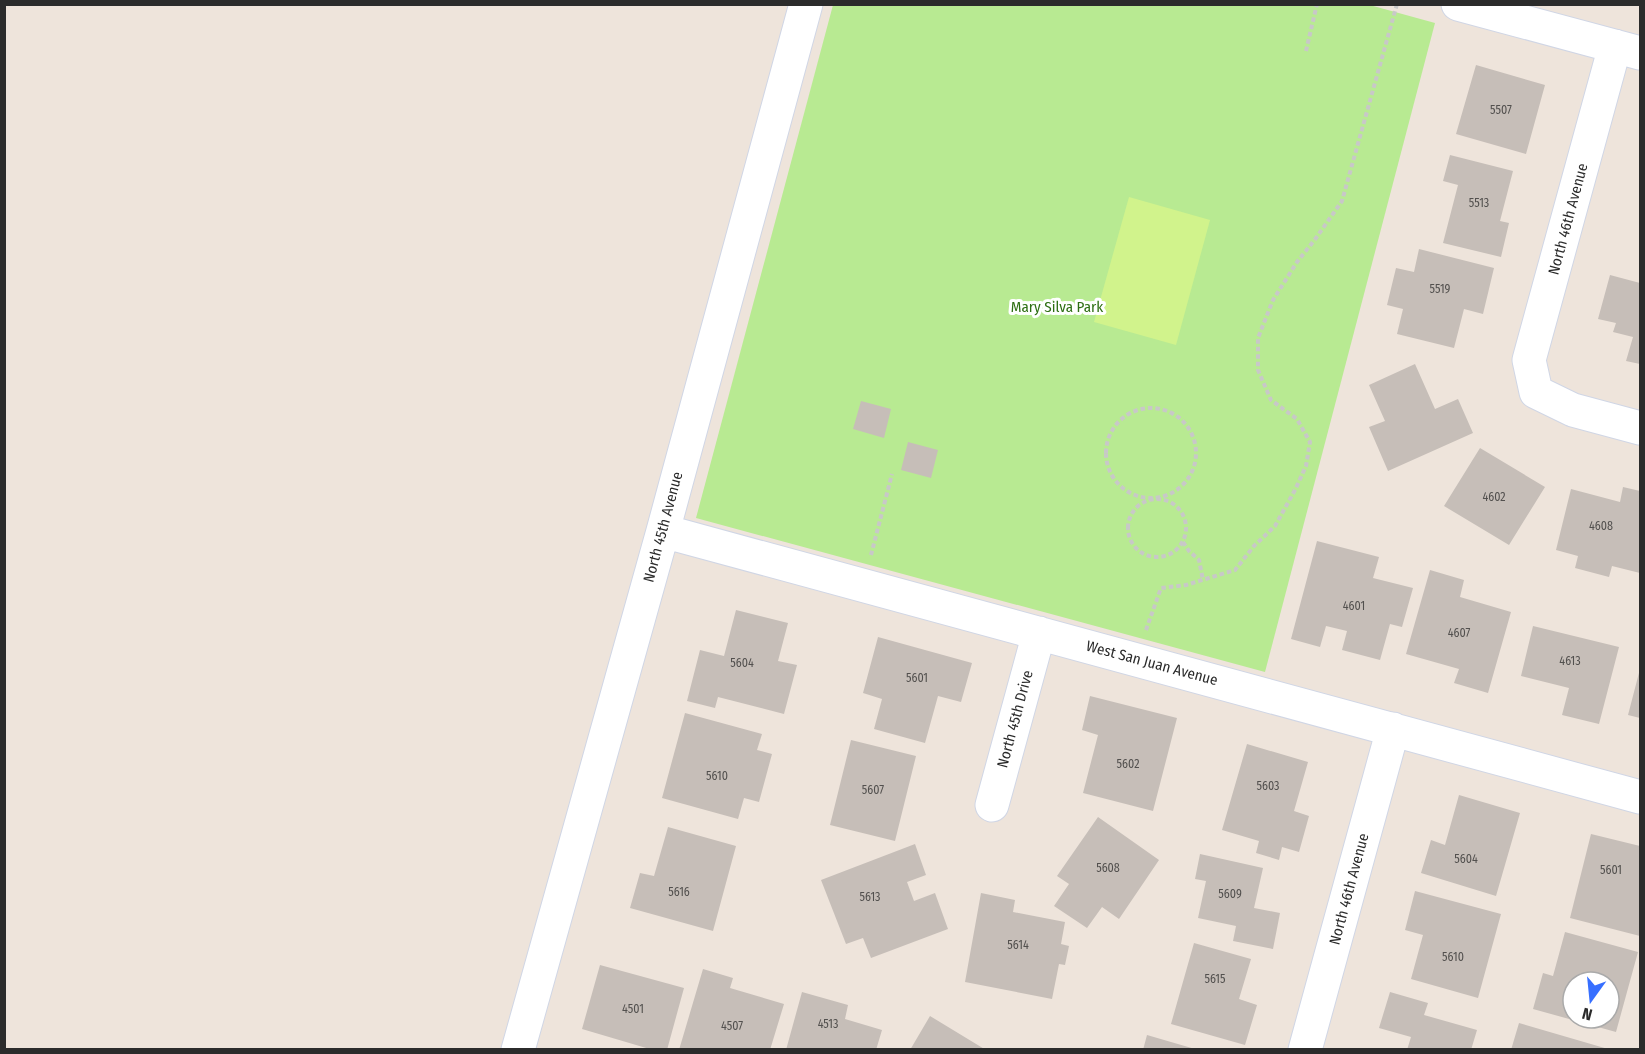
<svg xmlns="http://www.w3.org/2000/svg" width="1645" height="1054" viewBox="0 0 1645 1054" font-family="'Fira Sans Condensed',sans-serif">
<rect width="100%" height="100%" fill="#eee4db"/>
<!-- green -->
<path fill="#b8ea92" d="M1366,4L1435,23L1265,672L696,518L833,5Z"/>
<!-- pitch -->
<path fill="#d1f38c" d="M1129,197L1210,220L1176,345L1094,322Z"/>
<!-- building -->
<path fill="#c6beb8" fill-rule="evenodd" d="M1476,65L1545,85L1526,154L1456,134Z
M1450,155L1513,171L1500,221L1509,223L1501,257L1443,243L1458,185L1443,181Z
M1419,249L1494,268L1483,314L1464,309L1454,348L1397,334L1403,309L1387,305L1396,268L1414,272Z
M1610,275L1640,283V364L1626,361L1633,337L1613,332L1616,323L1598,319Z
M1415,364L1435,409L1458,399L1473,433L1388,471L1369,427L1385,421L1369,385Z
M861,401L891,409L884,438L853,429Z
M908,442L938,450L931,478L901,470Z
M1480,448L1545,487L1509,545L1444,506Z
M1623,487L1640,491V573L1612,566L1609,577L1575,568L1578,556L1556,550L1571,489L1620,502Z
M1317,541L1379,557L1373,578L1413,588L1402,627L1390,624L1380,660L1342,650L1347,631L1326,626L1320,647L1291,639Z
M1430,570L1464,580L1460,597L1511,612L1488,693L1454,683L1459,669L1406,654Z
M736,610L788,623L778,661L797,665L784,714L718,697L715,708L687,701L700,650L724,656Z
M1533,626L1619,647L1599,724L1562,715L1569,688L1521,676Z
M878,637L972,663L961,702L938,696L925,743L874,729L882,699L863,693Z
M1640,669V718L1628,715Z
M1090,696L1177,718L1153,811L1083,793L1098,735L1082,730Z
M685,713L762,734L757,750L772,754L759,802L744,798L738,819L662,798Z
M851,740L916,756L895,841L830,825Z
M1247,744L1308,762L1294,811L1309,816L1299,852L1282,847L1279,860L1256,853L1259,841L1222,830Z
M1459,795L1520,813L1496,896L1421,873L1431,840L1445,845Z
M1098,817L1159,860L1119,919L1102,907L1087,928L1054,906L1069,884L1057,876Z
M668,827L736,846L713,931L630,908L640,873L654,876Z
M1591,834L1640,846V936L1570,918Z
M915,844L926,875L907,882L914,901L935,893L948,929L871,958L863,938L846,944L821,880Z
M1200,854L1263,868L1254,908L1280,913L1273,949L1233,941L1236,926L1198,918L1206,881L1195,879Z
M1415,891L1501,914L1478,998L1411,979L1423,935L1405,930Z
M981,893L1015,900L1013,912L1065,922L1061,944L1069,946L1065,965L1059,964L1052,999L965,982Z
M1565,932L1638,952L1616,1032L1533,1009L1543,973L1553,976ZM1573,982H1609V1018H1573Z
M1194,943L1251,959L1239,999L1257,1005L1245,1045L1171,1024Z
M600,965L684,988L667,1050H653L582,1029Z
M703,969L733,978L730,988L784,1004L770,1050H679Z
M802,992L848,1005L845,1019L882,1030L876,1050H786Z
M1390,992L1428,1003L1424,1015L1477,1030L1471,1050H1407L1411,1037L1379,1028Z
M930,1016L986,1050H910Z
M1519,1023L1608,1049V1050H1511Z
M1147,1035L1195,1049V1050H1143Z"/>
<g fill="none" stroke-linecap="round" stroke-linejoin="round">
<!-- minor casing -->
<g stroke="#d0d6e5" stroke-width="35">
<path id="minor" d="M1458,4L1640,53
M1615,46L1529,360L1536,392L1573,410L1640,428
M663,531L1640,797
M992,805L1039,633
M518,1050L663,531L806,4
M1305,1050L1393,729"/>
</g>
<!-- path -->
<path stroke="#c8c8c8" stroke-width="4" stroke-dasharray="4.5 3" stroke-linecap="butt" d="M1306,51L1317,4
M1106 453a45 45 0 1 1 90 0a45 45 0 1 1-90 0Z
M1128 528a29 29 0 1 1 58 0a29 29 0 1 1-58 0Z
M1183,542L1189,551L1199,560L1203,580
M871,555L892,474
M1146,630L1161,588L1186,585L1235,570L1254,546L1275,526L1295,490L1306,466L1310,442L1297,419L1271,400L1258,370V338L1273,300L1297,262L1316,238L1342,201L1397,4"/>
<!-- minor -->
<use href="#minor" stroke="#fff" stroke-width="33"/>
</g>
<g text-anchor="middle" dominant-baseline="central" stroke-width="6" stroke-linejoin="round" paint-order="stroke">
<!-- number labels -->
<g font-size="12" fill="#52504e">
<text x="1501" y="110">5507</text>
<text x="1479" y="203">5513</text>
<text x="1440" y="289">5519</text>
<text x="1494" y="497">4602</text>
<text x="1601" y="526">4608</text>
<text x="1354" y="606">4601</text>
<text x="1459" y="633">4607</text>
<text x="1570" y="661">4613</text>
<text x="742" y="663">5604</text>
<text x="917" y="678">5601</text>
<text x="1128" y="764">5602</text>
<text x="717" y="776">5610</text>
<text x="1268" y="786">5603</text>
<text x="873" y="790">5607</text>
<text x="1466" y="859">5604</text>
<text x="1108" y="868">5608</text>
<text x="1611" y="870">5601</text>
<text x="679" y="892">5616</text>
<text x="1230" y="894">5609</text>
<text x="870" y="897">5613</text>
<text x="1018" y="945">5614</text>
<text x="1453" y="957">5610</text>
<text x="1215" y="979">5615</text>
<text x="633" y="1009">4501</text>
<text x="828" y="1024">4513</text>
<text x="732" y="1026">4507</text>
</g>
<!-- street labels -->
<g font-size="15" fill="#2b2b2b" stroke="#fff">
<text transform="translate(1568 219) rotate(-75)">North 46th Avenue</text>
<text transform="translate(663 527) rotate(-75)">North 45th Avenue</text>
<text transform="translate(1152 663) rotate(15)">West San Juan Avenue</text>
<text transform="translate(1015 719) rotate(-75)">North 45th Drive</text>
<text transform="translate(1349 889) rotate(-75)">North 46th Avenue</text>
</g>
<!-- park labels -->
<g font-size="15" fill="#2e6f13" stroke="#fff">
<text x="1057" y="307">Mary Silva Park</text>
</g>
</g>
<!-- border -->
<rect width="1645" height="1054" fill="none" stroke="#2b2b2b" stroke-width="12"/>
<!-- north arrow -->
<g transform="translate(1591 1000) rotate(195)"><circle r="28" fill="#ffffff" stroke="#aaaaaa" stroke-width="1.5"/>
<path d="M0-4.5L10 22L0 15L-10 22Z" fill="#376fff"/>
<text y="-9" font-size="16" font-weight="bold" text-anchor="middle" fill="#2b2b2b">N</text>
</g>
</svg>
